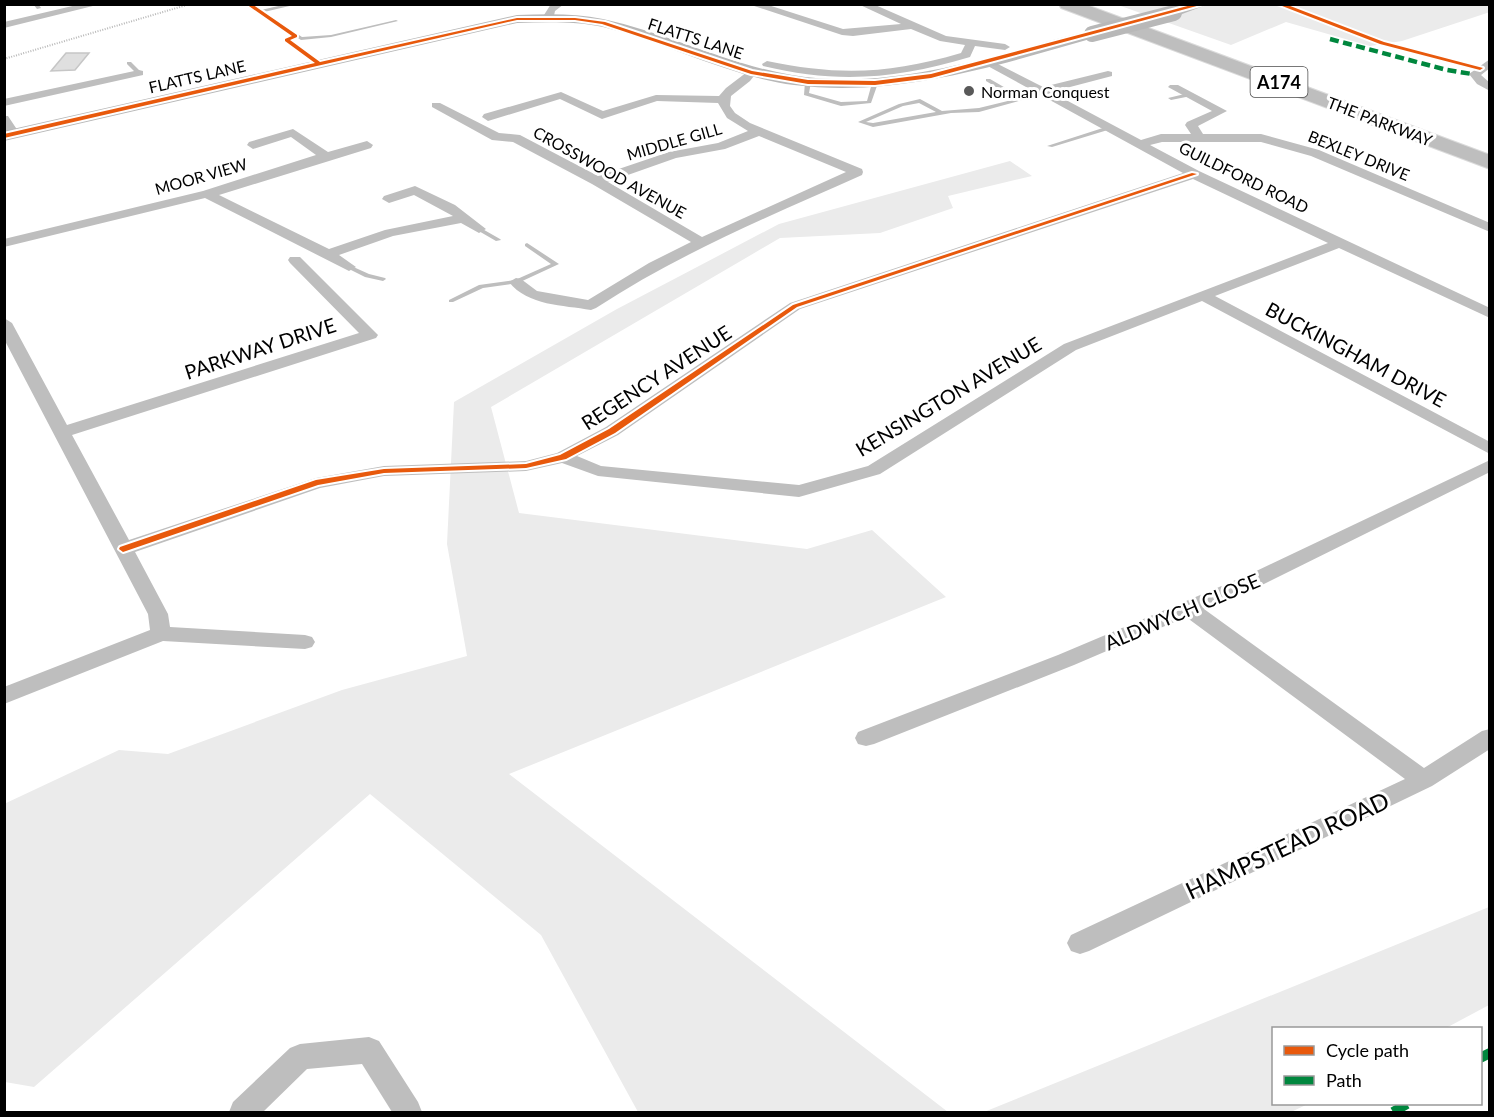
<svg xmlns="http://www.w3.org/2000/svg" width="1494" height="1117" viewBox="0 0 1494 1117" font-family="Lato,sans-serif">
<rect width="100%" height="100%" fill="#fff"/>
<!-- green -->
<path fill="#ebebeb" d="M1489,4L1490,12L1402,41L1370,46L1286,22L1231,45L1118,5Z
M1010,161L1032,176L948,196L953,208L880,233L780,238L491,407L519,513L807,549L872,530L946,597L509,774L948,1112H638L541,935L370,794L34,1087L5,1082L4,804L119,750L168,754L342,690L467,656L447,544L454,402L617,309L779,224Z
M1489,907V1005L1446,1028H1274V1104H1308L1291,1112H984Z"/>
<!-- building -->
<path fill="#dfdfdf" stroke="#c6c6c6" stroke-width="1.5" d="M66,53H89L75,70L51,71Z"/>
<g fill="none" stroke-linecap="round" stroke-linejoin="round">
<!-- highway casing -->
<g stroke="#dbdbdb" stroke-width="2">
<path id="highway" d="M1059,4H1084L1490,155V169L1061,8Z"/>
</g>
<!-- path -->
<path stroke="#b9b9b9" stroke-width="2" stroke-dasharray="1 1.5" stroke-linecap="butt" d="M4,59L190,4"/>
<!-- lane -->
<path fill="#bebebe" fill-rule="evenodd" d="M33,4H38L41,8L37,9Z
M246,4H252L261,10L287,4H298L264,12L302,37L331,35L396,20L398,21L331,37L301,40Z
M127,62H131L141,72V74H137L127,64Z
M986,79H990L1021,97L1045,91L1048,93L979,112L951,113L873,127L858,122L899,104L920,99L942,111L979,108L1016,99L986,81ZM919,103L936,112L873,123L866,122L903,106Z
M808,80L811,82L809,93L841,102L867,101L872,83L875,81L878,83L871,103L841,106L804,95L805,82Z
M1189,93L1192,95L1191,96L1171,100L1168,98Z
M1109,126L1112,128L1111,129L1052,147L1047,146Z
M479,227L500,239L501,240L496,241L477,230V228Z
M527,243L559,264L518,283L483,288L453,302H449V300L479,285L515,280L551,264L525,246V244Z
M349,265L369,274L385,278L386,279L383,281L365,277L347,268L346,267Z"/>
<!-- street -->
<path fill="#bebebe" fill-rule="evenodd" d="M81,4H101L4,28V22Z
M551,4H564L555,11L553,20H545L544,15Z
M748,4H765L843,29L901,24L858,4H873L946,36L1005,44L1010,47L1005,50L975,46L970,57C897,79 837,84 763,66L762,64L767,61C839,76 890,74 961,53L965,45L940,41L911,29L853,36L842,35Z
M988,59L1043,87L1108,71L1112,72V76L1051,92L1141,140L1161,134H1191L1185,125L1187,122L1212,111L1168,87L1170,85H1178L1227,111L1198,126L1203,134H1261L1319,150L1490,223V232L1311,156L1261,142H1162L1150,145L1199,171L1490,308V318L1339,248L1215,296L1490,442V454L1202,301L1076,350L880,474L799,497L598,476L562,463L526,471L384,476L320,488L135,552L168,614L170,627L305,635L312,637L315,642L312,647L305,649L163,641L4,704V687L150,630L148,614L4,339V318L12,323L67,425L359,333L290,263L288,260L290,257H300L378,335L376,338L72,435L129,540L316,478L384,466L526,461L557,453L606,427L790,303L1183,173L984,64L983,62ZM1193,179L1328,243L1064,344L868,466L799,485L601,466L577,456L618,435L800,309Z
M1490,59V68L1481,75L1490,83V91L1477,84L1469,74Z
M751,69L757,72L750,81L731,96L730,106L735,113L750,123L862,169L863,172L862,175C770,216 680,253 596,308L591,310C563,305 528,306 509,282L516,278L521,279L537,291L588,300L649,263L691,242L592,184L513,142L492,140L432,107V103H440L499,133L520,135L598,176L669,152L718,143L748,131L727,118L718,103L657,101L602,119L560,99L488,121L482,117L484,114L561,92L603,111L656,95L719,96L726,88ZM759,136L846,172L702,237L608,182L676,158L725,149Z
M139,70L143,71V75L4,106V99Z
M4,116H8L20,134L18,137H10L4,129Z
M293,129L328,152L367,141L373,145L371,148L219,195L329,249L385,230L453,216L414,195L389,203L382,199L384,196L415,186L455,205L486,229L479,233L461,223L393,236L339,255L356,267L349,271L205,198L4,247V239L203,191L316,155L291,137L253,149L247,145L249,142Z
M1490,460V472L1264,584L1204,609L1424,768L1482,731L1490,729V749L1432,786L1089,951L1080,954L1071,951L1067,943L1071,935L1405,779L1186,617L1074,665L874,744L866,746L858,744L855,738L858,732L1058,655L1250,574Z
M369,1037L379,1041L418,1102L422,1112H392L362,1064L307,1069L263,1112H229L233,1102L290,1048L300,1044Z"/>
<!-- secondary -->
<path fill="#b8b8b8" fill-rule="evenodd" d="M1186,4H1209L1174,17L1167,13L1169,10Z
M517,15C546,14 575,13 603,19C668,33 726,64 792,75C894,92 995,54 1092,30L1099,34L1097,37C999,65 897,98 794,85C727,76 668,43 603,27C575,21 545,22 517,23L4,141V131Z"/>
<!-- highway -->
<use href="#highway" fill="#bebebe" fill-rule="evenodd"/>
<!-- secondary-bridge -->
<path stroke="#b8b8b8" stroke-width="16" d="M1092,34L1174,13"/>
<!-- quiet-far1 -->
<path stroke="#00873e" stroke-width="4.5" stroke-dasharray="9 4.5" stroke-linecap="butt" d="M1330,39L1447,70L1472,74"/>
<!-- quiet -->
<path stroke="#00873e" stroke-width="10" stroke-dasharray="20 10" stroke-linecap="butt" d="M1480,1058L1490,1053
M1393,1112L1407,1104"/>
<!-- cycleway casing -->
<g stroke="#fff" stroke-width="4">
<path id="cycleway" d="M246,4H252L297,35V37L290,40L320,62L517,18H575L605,22L752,71L808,80L875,81L931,74L1195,4H1204L931,78L875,85L808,84L751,74L602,24L575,20H517L4,138V134L315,63L285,41V39L292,36Z
M1277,4H1285L1384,42L1483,68L1480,70L1380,44Z
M1192,173L1197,174L797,307L615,433L566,459L526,468L384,473L318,485L126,551L123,552L119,549L120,547L316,480L384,469L526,464L560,455L609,429L793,305Z"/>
</g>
<!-- cycleway -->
<use href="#cycleway" fill="#e8590c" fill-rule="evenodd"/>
</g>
<!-- markers -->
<circle fill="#595959" stroke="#fff" stroke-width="2" cx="969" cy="91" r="6"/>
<g text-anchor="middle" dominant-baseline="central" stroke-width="6" stroke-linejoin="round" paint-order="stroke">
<!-- far-street labels -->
<g font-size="16" fill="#000" stroke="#fff">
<text transform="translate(696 38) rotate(18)">FLATTS LANE</text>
<text transform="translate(197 76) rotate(-13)">FLATTS LANE</text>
<text transform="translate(1380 121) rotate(21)">THE PARKWAY</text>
<text transform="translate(674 141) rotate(-16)">MIDDLE GILL</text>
<text transform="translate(1359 155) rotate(22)">BEXLEY DRIVE</text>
<text transform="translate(610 172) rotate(29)">CROSSWOOD AVENUE</text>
<text transform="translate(201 176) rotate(-16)">MOOR VIEW</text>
<text transform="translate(1244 177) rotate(26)">GUILDFORD ROAD</text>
</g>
<!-- far-poi labels -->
<g font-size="16" fill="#000" stroke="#fff" text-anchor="start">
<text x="981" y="91">Norman Conquest</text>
</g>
<!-- shield labels -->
<rect fill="#fff" stroke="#4c4c4c" stroke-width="1.5" x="1250.5" y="67" width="57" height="30" rx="4.5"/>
<g font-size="18" font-weight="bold" fill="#000">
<text x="1279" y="82">A174</text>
</g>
<!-- street labels -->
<g font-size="20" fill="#000" stroke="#fff">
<text transform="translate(260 348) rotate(-18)">PARKWAY DRIVE</text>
<text transform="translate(1356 354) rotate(28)">BUCKINGHAM DRIVE</text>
<text transform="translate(656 377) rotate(-33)">REGENCY AVENUE</text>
<text transform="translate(948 396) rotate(-31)">KENSINGTON AVENUE</text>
<text transform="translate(1182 611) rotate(-23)">ALDWYCH CLOSE</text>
</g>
<!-- near-street labels -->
<g font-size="24" fill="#000" stroke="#fff">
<text transform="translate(1287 845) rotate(-25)">HAMPSTEAD ROAD</text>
</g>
</g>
<!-- border -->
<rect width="1494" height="1117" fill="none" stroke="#000000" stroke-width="12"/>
<!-- legend -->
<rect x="1272" y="1027" width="210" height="78" fill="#ffffff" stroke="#999999" stroke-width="1.5"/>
<rect x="1284" y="1046" width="30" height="9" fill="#e8590c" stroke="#999999" stroke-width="1.5"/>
<text x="1326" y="1057" font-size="18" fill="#000000">Cycle path</text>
<rect x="1284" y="1076" width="30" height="9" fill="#00873e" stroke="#999999" stroke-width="1.5"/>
<text x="1326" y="1087" font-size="18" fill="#000000">Path</text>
</svg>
